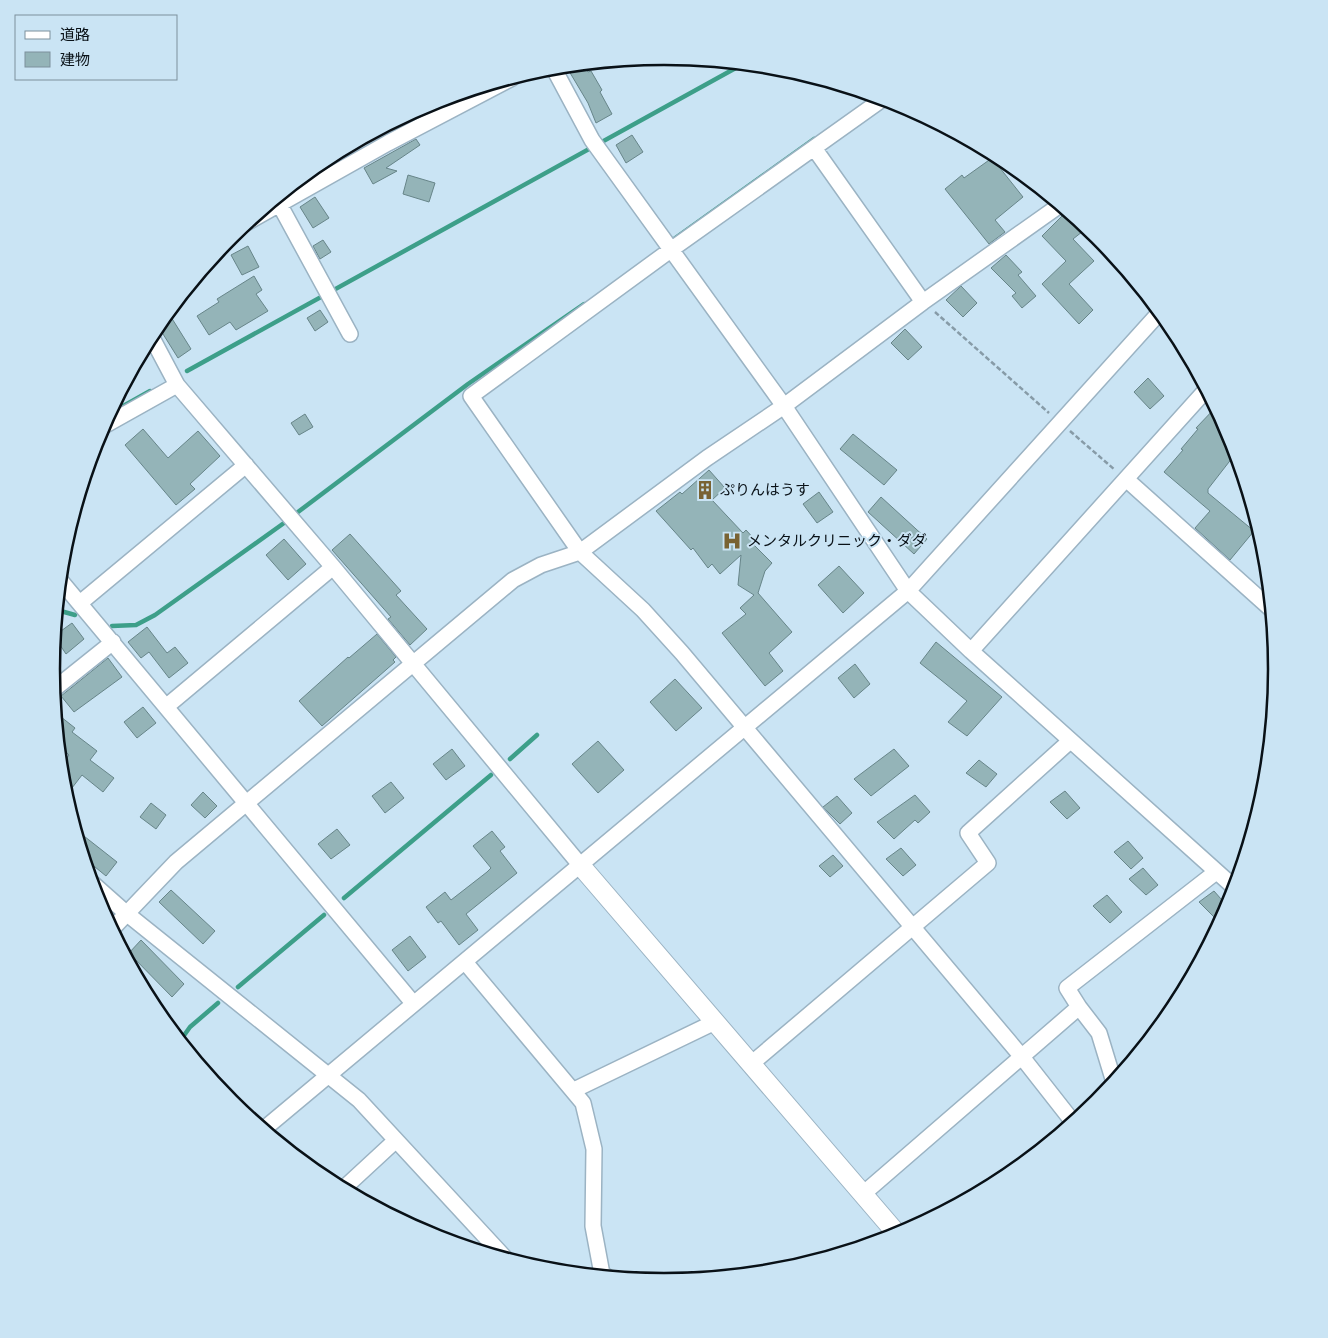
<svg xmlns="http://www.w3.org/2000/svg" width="1328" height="1338" viewBox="0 0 1328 1338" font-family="'Zilla Slab','Noto Sans JP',serif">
<rect width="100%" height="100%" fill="#cae4f4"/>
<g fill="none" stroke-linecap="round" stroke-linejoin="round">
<!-- stream -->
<path stroke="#3d9f89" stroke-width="4.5" d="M674,239L814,139
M187,371L743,64
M109,414L150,391
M298,512L468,384L584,304
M57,610L75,615
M112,626L136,625L155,615L284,523
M510,759L537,735
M344,898L491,775
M238,987L324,915
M180,1041L190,1027L218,1003"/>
</g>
<!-- building -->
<path fill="#94b4b8" stroke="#678589" d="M584,64L588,72L591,71L602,90L600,92L612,114L596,123L588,103L566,66Z
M632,135L643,152L626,163L616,145Z
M416,139L420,145L386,168L397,171L373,184L364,168Z
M992,158L1023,197L995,220L1005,232L989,244L945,189L962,175L964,178Z
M408,175L435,183L429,202L403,194Z
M315,197L329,218L313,228L300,207Z
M1067,211L1087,228L1073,239L1094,261L1069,284L1093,310L1079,324L1042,284L1066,261L1042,236Z
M323,240L331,252L320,259L313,246Z
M248,246L259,267L242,275L231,255Z
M1006,255L1022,272L1018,275L1036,296L1022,308L1012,296L1016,293L991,268Z
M254,276L262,290L256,294L268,311L236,330L230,322L209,335L197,316L219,302L217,299Z
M961,286L977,303L963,317L946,300Z
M320,310L328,322L315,331L307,318Z
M171,317L191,349L178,358L158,326Z
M905,329L922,347L908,360L891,343Z
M1148,378L1164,396L1150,409L1134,392Z
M1216,407L1230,435L1236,453L1208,489V493L1254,531L1230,560L1195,528L1210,511L1164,472L1183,450L1181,449L1198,429L1196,428Z
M305,414L313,427L299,435L291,423Z
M143,429L168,458L198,431L220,456L190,484L195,489L176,505L125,445Z
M853,434L897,470L884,485L840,449Z
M709,470L725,488L712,500L743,533L746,530L756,541L753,544L772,563L765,571L758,593L792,632L769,653L783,671L765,686L722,633L746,614L740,608L754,595L738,585L741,555L720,574L712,564L708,568L693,548L691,550L656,511L680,492L682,494Z
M819,492L833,512L817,523L803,504Z
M881,497L927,539L914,554L868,512Z
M350,534L401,591L396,595L427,629L410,645L388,619L391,617L332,550Z
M284,539L306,564L288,580L266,555Z
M839,566L864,593L843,613L818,585Z
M72,623L84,639L66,654L54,636Z
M147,627L167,653L175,647L188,663L169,678L149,652L141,658L128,642Z
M377,634L396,657L393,660L395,662L322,726L299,701L348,657L349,658Z
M936,642L1002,697L967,736L948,722L967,701L920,663Z
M108,658L122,677L74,712L61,696Z
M855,664L870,684L854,698L838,678Z
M675,679L702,708L676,731L650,702Z
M143,707L156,723L137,738L124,722Z
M56,713L75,728L72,732L97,751L90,760L114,778L103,792L82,775L65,797L61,766L69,755L59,746Z
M598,741L624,770L598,793L572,764Z
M452,749L465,766L446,780L433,764Z
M894,749L909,766L871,796L854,779Z
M979,760L997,774L986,787L966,773Z
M391,782L404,798L385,813L372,796Z
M1065,791L1080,808L1067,819L1050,802Z
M203,792L217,806L205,818L191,805Z
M915,795L930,812L918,823L915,820L894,839L877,822Z
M837,796L852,813L840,824L823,807Z
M151,803L166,815L156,829L140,817Z
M75,829L117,862L106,876L84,858Z
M337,829L350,845L331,859L318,844Z
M492,831L505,847L500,851L517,873L466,914L478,930L459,945L441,921L438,923L426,907L445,892L451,900L487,872L491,868L473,846Z
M1128,841L1143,858L1131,869L1114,852Z
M901,848L916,865L903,876L886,859Z
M833,855L843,866L830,877L819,866Z
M1143,868L1158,885L1146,895L1129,879Z
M171,890L215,931L203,944L159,902Z
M1214,891L1228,907L1216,919L1199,902Z
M1107,895L1122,912L1110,923L1093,906Z
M410,936L426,957L408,971L392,950Z
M141,940L184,984L172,997L129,953Z"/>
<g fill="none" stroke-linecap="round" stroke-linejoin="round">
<!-- minor casing -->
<g stroke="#9bb3c3" stroke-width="18">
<path id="minor" d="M553,67L592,140L784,406L908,591L971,651L1235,888
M884,98L672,249L471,396L580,552L643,610L682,653L1022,1057L1073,1122
M814,148L923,302
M276,198L350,334
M246,223L388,143L512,78
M151,336L177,385L333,567L581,866
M102,427L177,385
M1126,479L1271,609
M60,580L413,1003
M80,603L246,465
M971,651L1206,390
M53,690L113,642
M167,706L333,567
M91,882L126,913L359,1100L505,1258
M112,929L176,862L513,580L541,565L580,552L707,458L784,406L923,302L1060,205
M465,962L583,1103L594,1149L593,1226L602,1274L606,1276
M1079,1007L1099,1033L1114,1082
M751,1064L988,863L968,833L1070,741
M574,1090L715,1022
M264,1129L908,591L1160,312
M343,1189L395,1141
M863,1194L1079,1007L1067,988L1216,872"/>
</g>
<!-- tertiary casing -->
<g stroke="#9bb3c3" stroke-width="21">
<path id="tertiary" d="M581,866L898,1235"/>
</g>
<!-- path -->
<path stroke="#879ba7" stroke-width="2.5" stroke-dasharray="5 2.5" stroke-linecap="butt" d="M935,312L1049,413
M1070,431L1115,470"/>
<!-- minor -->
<use href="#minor" stroke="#fff" stroke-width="15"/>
<!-- tertiary -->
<use href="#tertiary" stroke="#fff" stroke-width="19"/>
</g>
<!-- icons -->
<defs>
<g id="building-bare" transform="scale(1.5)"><path d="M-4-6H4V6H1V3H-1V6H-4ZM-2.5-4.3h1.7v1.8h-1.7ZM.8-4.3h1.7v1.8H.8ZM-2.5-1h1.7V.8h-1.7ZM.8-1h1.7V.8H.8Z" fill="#796333" stroke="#cae4f4" stroke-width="2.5" paint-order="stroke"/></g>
<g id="hospital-bare" transform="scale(1.5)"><path d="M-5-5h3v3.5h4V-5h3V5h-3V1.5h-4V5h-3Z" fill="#796333" stroke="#cae4f4" stroke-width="2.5" paint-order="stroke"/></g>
</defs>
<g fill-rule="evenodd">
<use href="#building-bare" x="705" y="490"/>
<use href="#hospital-bare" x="732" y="541"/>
</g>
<g text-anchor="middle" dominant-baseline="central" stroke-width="4" stroke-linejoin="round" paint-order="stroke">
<!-- poi labels -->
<g font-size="15" fill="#091117" stroke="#cae4f4" text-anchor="start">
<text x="720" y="490">ぷりんはうす</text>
<text x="747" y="541">メンタルクリニック・ダダ</text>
</g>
</g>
<!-- crop -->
<path d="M0 0H1328V1338H0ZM60 669a604 604 0 1 1 1208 0a604 604 0 1 1-1208 0Z" fill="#cae4f4" fill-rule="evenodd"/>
<path fill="none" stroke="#091117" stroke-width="2.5" d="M60 669a604 604 0 1 1 1208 0a604 604 0 1 1-1208 0Z"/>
<!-- legend -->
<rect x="15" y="15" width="162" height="65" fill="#cae4f4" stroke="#7d909c"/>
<rect x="25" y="31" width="25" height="8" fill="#ffffff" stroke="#7d909c"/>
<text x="60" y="40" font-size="15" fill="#091117">道路</text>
<rect x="25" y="52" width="25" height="15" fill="#94b4b8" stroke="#7d909c"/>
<text x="60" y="65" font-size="15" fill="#091117">建物</text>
</svg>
